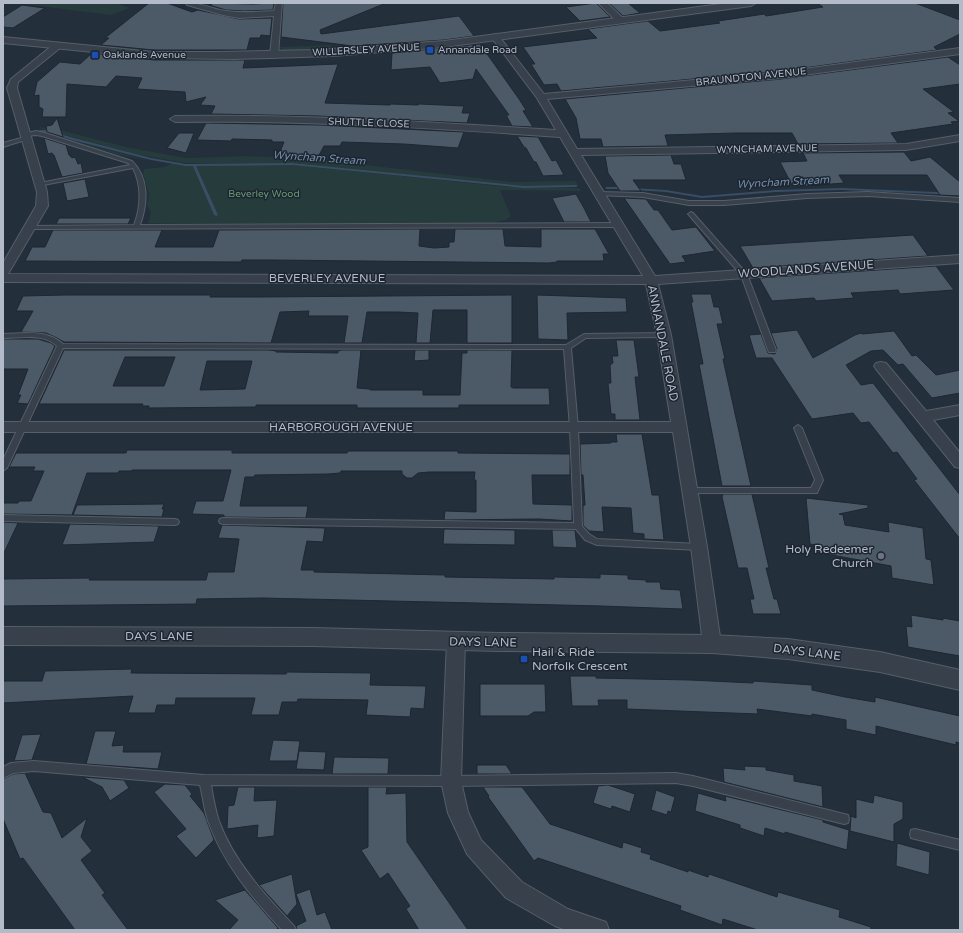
<svg xmlns="http://www.w3.org/2000/svg" width="963" height="933" viewBox="0 0 963 933" font-family="'Varela Round',sans-serif">
<rect width="100%" height="100%" fill="#232f3b"/>
<!-- green -->
<path fill="#253b3c" d="M15,3H115L130,8L111,15Z
M332,45V50L288,52L282,50L279,47Z
M39,127L60,130L126,147L186,158L246,156L291,158L332,161L512,182L576,181L578,186H512L293,163H185L135,154L39,128Z
M56,136L66,139L155,162L116,154Z
M172,163L187,165L244,164L293,165L509,187L579,188L581,191L500,190L511,216L506,220L492,223H148L151,212L147,205L149,194L143,174L144,169L165,167Z"/>
<g fill="none" stroke-linecap="round" stroke-linejoin="round">
<!-- stream -->
<path fill="#394d64" fill-rule="evenodd" d="M39,130H47L74,138L151,158L186,164L292,163L524,186L576,185L578,186L576,187L524,188L292,165L196,166L218,215L216,216L214,215L193,166H186L151,160L72,140L47,132H39Z
M606,187H625L627,188L625,189H607L605,188Z
M632,188L666,190L702,196L776,190L842,188L960,193V195L842,190L776,192L702,198L666,192L633,190H632Z"/>
</g>
<!-- building -->
<path fill="#4c5967" stroke="#1e2732" fill-rule="evenodd" d="M149,3H167L192,12L198,10L239,19L272,18L270,36L261,35L260,38H250L247,50H154L101,45L109,38H105Z
M215,3L252,4L274,3L273,10L244,11L226,10L209,5Z
M283,3H386L320,30L321,34L459,16L474,36L444,40L353,46L281,37Z
M596,3L610,17L580,21L566,7Z
M609,3H628L640,13L623,16Z
M817,3H915L960,20V34L934,47L937,50L781,71L561,91L557,84L544,85L531,64H535L523,47L597,38L588,29L624,24L648,21L660,31L720,23L718,21L738,18L764,14L766,16L823,7Z
M22,5L45,8L13,28L3,27V17Z
M480,44L519,99L526,110L523,111L533,127L512,126L506,115H509L476,69L473,79L440,83L430,67L391,70L392,53Z
M92,53L154,60H245L243,68L338,64L325,103L390,105L391,104L418,105L419,104L464,106L462,113H470L467,123L318,116L211,114L215,106L200,105L206,97L186,102L185,92L137,89L142,78L116,76L106,87L67,84L66,117H42L43,109L39,107V95L34,96L37,82L60,62L80,64Z
M948,57L960,65V84L923,89L954,112L948,113L959,121L951,122L953,124L891,133L898,143L798,144L792,133H736L665,135L668,146L603,147L601,139H580L576,118L565,99L781,79Z
M57,118L63,137L47,132L46,126L52,125Z
M206,123L320,125L464,132L458,148L404,144L342,142L340,146H324L317,159L278,157L284,142H272V140L232,139L231,141L197,140Z
M179,133H194L186,153L167,148Z
M517,136L538,137L552,161L556,160L564,175L543,176L536,162H534L526,148L524,147Z
M44,138L66,145L69,155L72,158L75,157L78,164L81,163L83,173L62,177L54,155H53L52,153L48,154Z
M904,152L911,161L930,157L960,182V196L940,195L927,175H839L844,183L793,187L780,162L807,161L803,153Z
M671,155L674,164H681L686,180H633L641,191H620L608,173L605,156Z
M85,179L89,197L67,201L63,183Z
M576,194L584,208L591,222H564L552,198Z
M624,198L646,199L654,210H658L672,230L696,227L715,251L682,256L686,262L670,264Z
M59,218H131L128,224H56Z
M420,229L419,246L434,248L449,247V242H454L455,229H503L505,246L541,247V229H595L609,254H603L604,261H557V262L549,263L271,260H242L241,262L25,261L32,247H45L53,230H162L155,247H213L219,230Z
M913,235L928,256L753,268L740,246Z
M936,266L954,290L900,294L898,290L851,293L854,298L816,301L814,298L772,301L759,278Z
M691,294H711L714,307H719L723,324H717L725,359H723L751,486H722L699,364H703L691,302H693Z
M65,295H211L210,297H259L512,295V343H467V310H433L430,343H416L418,313L398,312H367L362,343H344L348,316H308L309,311L280,312L271,343L64,342L55,337L46,333L21,332L33,311H16L23,296Z
M537,295L626,298L627,312L567,313L568,340L538,339Z
M797,330L813,358L855,335L861,333L862,334L894,331L912,356L916,355L936,375L960,370V393L932,398L903,364L898,365L883,350L871,351L846,365L861,385L873,383L960,495V539L914,480L917,479L897,452L893,453L869,422L861,423L853,413L812,419L772,358H756L749,335L761,334L768,353L775,354L777,349L771,333Z
M3,339H38L51,343L55,346L28,404L17,403L21,395H18L28,369H3Z
M616,340H634L639,377H635L640,420H615V414H611L608,383H611L610,365L613,363L612,356H618Z
M64,350H269L276,351V352L338,353V351L342,350H361L357,388L369,389L371,390H423V395H460L462,353H467V350H512L511,387L513,388H549L550,405H459V408H357V405H256V407L149,408V406H142L143,404H39ZM125,357H175L164,386H113ZM207,361H252L245,389L200,390Z
M415,350H429V360L414,361Z
M616,434H642L652,495H659L664,540L644,539V534L633,533L631,508L602,507L604,532L589,531L583,525V505H585L583,475H581L580,444L611,443V442H617Z
M127,450H232V453H347L348,451H458V453L570,454V475H532L533,504L572,505V521L539,519L444,520L445,511L476,512V480H474L475,472H429L418,473L412,478H407L402,474V471H341L340,473L328,474L255,475L254,477H245L240,506H308L306,518L224,517V515L192,514L196,501H223L231,470H132L131,471H119L118,473H87L72,515L3,514V503H18L19,501H31L44,471H33L35,467H9L16,453H126Z
M723,494H752L769,568H766L774,599H777L781,614H753L750,599H754L747,568H738L722,497Z
M806,498L868,505V508L839,514L843,515L845,525L889,532L888,522L923,528L926,559L931,560L934,585L892,578L891,566L816,552V545L810,544Z
M164,504L162,509H164L162,517L73,515L77,505Z
M3,522L18,523L3,555Z
M70,524L159,526L154,542L62,545Z
M222,525L325,528L323,542L307,541L301,570H314V572L445,575V577L554,579V577L600,578V574L628,575V579L646,580V582H660L661,589L680,590L683,609L602,606L263,598L197,599L196,604L3,606V579L90,578L89,580H206L208,572H234L239,539L218,538Z
M444,529L515,530V545L443,544Z
M552,530H575L577,548L553,547Z
M911,615L943,620V618L960,621V656L908,647L906,626L912,627Z
M132,669L131,673L286,674L287,672L371,673L370,685L426,686L424,709L411,708L410,717L366,715L368,700L298,699L297,702H282L279,715H251L255,698H176L175,705H157L155,713H128L133,696L3,703V681H42L45,671Z
M570,676H596V678L690,680L753,683V681L812,685V690L845,697L875,702V697L960,716V743L956,742V745L876,726V735L846,729V720L812,714V716L757,709L758,714L627,709V700H598L599,706H572Z
M480,684H545L546,712H534L528,716H480Z
M95,731H116L112,746L124,745L123,752H162L158,769L86,764Z
M41,734L32,760L14,761L22,735Z
M273,740L300,741L297,761H269Z
M299,751L326,752L324,770L296,769Z
M334,757L389,758L388,774H332Z
M477,765H506L512,774H477Z
M744,766L766,767V770L794,775V781L822,786L823,807L724,782L723,768L745,770Z
M25,773L43,812L51,813L62,838L87,818L81,837L92,851L81,860L105,893L102,895L128,930H75L23,858L20,859L3,819V779L13,774Z
M82,777L124,780L129,788L110,801L102,787Z
M165,784L185,785L192,794L190,796L204,813L214,840L196,858L176,836L186,829L154,792Z
M608,785L635,794L630,812L612,806L611,809L593,803L598,786Z
M238,787H255L254,801L277,800L274,836L257,838L258,825L227,829L228,806L234,805Z
M368,787H387L386,794L406,793L407,842L468,930H419L406,909L410,906L388,873L380,879L361,850L368,847Z
M483,787H522L550,824L622,848L623,842L642,848L641,852L651,855L650,859L688,872V870L708,877L709,874L777,897L778,892L840,910L839,917L871,927V930H758L723,919L722,925L680,910L681,906L538,858L534,861L488,797L489,796Z
M656,790L675,797L671,812L668,811L667,815L651,810Z
M698,793L726,801L725,796L823,820V822L849,830L847,850L785,832V834L765,828L764,836L740,828V825L695,811Z
M874,795L903,802V819L894,824V842L850,831L851,816L856,818V799L873,803Z
M897,843L930,852L929,875L896,866Z
M292,874L297,904L287,916L259,885Z
M310,889L317,915L325,912L332,930H297L296,926L306,921L296,894Z
M245,890L278,928L276,930H229L238,920L215,900Z"/>
<g fill="none" stroke-linecap="round" stroke-linejoin="round">
<!-- service casing -->
<g stroke="#555e69" stroke-width="2">
<path id="service" d="M36,131L45,133L132,161C149,178 148,203 140,225L617,223L620,225L617,227L31,229L28,227L29,226L134,225C141,207 142,186 133,168L38,186L37,185L40,183L130,165L128,163L42,136L36,135L26,136L29,138L28,139L3,147V143L25,137L23,136V134Z
M599,192L643,193L689,201H724L807,194L868,192L960,198V202L868,196L807,198L724,205H689L643,197L597,195L596,194Z
M691,212L693,213L747,274L776,350L775,352H769L768,350L741,275L689,215L688,214Z
M26,333C40,333 52,334 63,344L566,345L584,334L666,333L667,335L666,337H664L586,338L571,348L578,428L582,526L589,534L597,539L699,544L702,545L703,547L702,549L699,550L597,545L585,540L576,529L223,524L220,523L219,521L220,519L223,518L574,523L570,428L564,349L63,348L7,468L3,471V460L57,346C43,333 21,338 3,338V334Z
M798,425L802,428L823,480L817,493H685L684,491L685,489L688,488H811L815,480L794,428Z
M3,515L175,519L178,520L179,522L178,524L175,525L3,521Z
M34,761L204,775L451,776L676,773L693,776L844,814L848,815L849,819L848,823L844,824L693,786L676,783L451,786L211,785C213,797 215,809 219,821C234,862 265,895 294,926L296,930H282C252,898 223,863 208,821C204,809 203,797 200,785L34,771L13,773L3,778V767L11,763Z
M915,829L960,840V850L911,838L910,834L911,830Z"/>
</g>
<!-- minor casing -->
<g stroke="#555e69" stroke-width="2">
<path id="minor" d="M186,3C203,3 211,9 226,11C242,13 258,12 274,11L276,3H282L278,55L274,58L270,55L274,16L239,18L223,15L187,5Z
M598,3H607L624,19L625,21L624,23H618Z
M495,34L498,35L544,94L781,72L960,48V54L781,78L547,99L577,149L906,144L960,135V141L906,150L581,155L655,276L960,255V263L658,284L671,335L707,547L721,644L718,649L712,651L706,649L703,644L691,547L673,432H3V422H671L657,335L646,284L3,282V263L36,206L37,192L7,88L11,79L54,44H60L61,46L60,48L18,82L17,88L47,192L48,206L8,274L643,276L560,137C432,128 304,120 175,122L170,119L175,116C302,114 429,122 556,130L537,98L491,37Z
M881,362L886,363L926,411L960,405V415L933,420L960,453V468L955,467L876,369L874,366L876,363Z
M456,634L462,636L465,641L461,781L468,812L481,840L522,882L568,909L606,922L609,930H566L555,926L506,898L467,854L448,813L441,781L447,641L450,636Z"/>
</g>
<!-- tertiary casing -->
<g stroke="#555e69" stroke-width="2">
<path id="tertiary" d="M728,3H756L751,6L444,47L333,56L235,59L154,58L3,43V37L154,52H215L317,50L444,41Z
M3,627L313,628L499,633L712,635L788,639L880,652L960,670V690L880,672L788,659L712,653L499,651L313,646L3,645Z"/>
</g>
<!-- service -->
<use href="#service" fill="#37404b" fill-rule="evenodd"/>
<!-- minor -->
<use href="#minor" fill="#37404b" fill-rule="evenodd"/>
<!-- tertiary -->
<use href="#tertiary" fill="#37404b" fill-rule="evenodd"/>
</g>
<!-- markers -->
<g fill="#1a4fb4" stroke="#1c2530" stroke-width="1.5">
<rect x="426" y="46" width="8" height="8" rx="2"/>
<rect x="91" y="51" width="8" height="8" rx="2"/>
<rect x="520" y="655" width="8" height="8" rx="2"/>
</g>
<circle fill="#6b7280" stroke="#1c2530" stroke-width="1.5" cx="881" cy="556" r="4"/>
<g text-anchor="middle" dominant-baseline="central" stroke-width="3" stroke-linejoin="round" paint-order="stroke">
<!-- far-street labels -->
<g font-size="10" fill="#b2bbc7" stroke="#1c2530">
<text transform="translate(366 50) rotate(-3)">WILLERSLEY AVENUE</text>
<text transform="translate(751 77) rotate(-6)">BRAUNDTON AVENUE</text>
<text transform="translate(369 123) rotate(2)">SHUTTLE CLOSE</text>
<text transform="translate(767 149) rotate(-1)">WYNCHAM AVENUE</text>
</g>
<!-- far-poi labels -->
<g font-size="10" fill="#b2bbc7" stroke="#1c2530" text-anchor="start">
<text x="438" y="50">Annandale Road</text>
<text x="103" y="55">Oaklands Avenue</text>
</g>
<!-- far-park labels -->
<g font-size="10" fill="#6a9772" stroke="#1c2530">
<text x="264" y="194">Beverley Wood</text>
</g>
<!-- far-water labels -->
<g font-size="11" font-style="italic" fill="#738daa" stroke="#1c2530">
<text transform="translate(319 158) rotate(4)">Wyncham Stream</text>
<text transform="translate(783 182) rotate(-3)">Wyncham Stream</text>
</g>
<!-- street labels -->
<g font-size="12" fill="#b2bbc7" stroke="#1c2530">
<text transform="translate(806 269) rotate(-4)">WOODLANDS AVENUE</text>
<text x="327" y="278">BEVERLEY AVENUE</text>
<text transform="translate(663 343) rotate(79)">ANNANDALE ROAD</text>
<text x="341" y="427">HARBOROUGH AVENUE</text>
<text x="159" y="636">DAYS LANE</text>
<text transform="translate(483 642) rotate(1)">DAYS LANE</text>
<text transform="translate(807 652) rotate(7)">DAYS LANE</text>
</g>
<!-- poi labels -->
<g font-size="12" fill="#b2bbc7" stroke="#1c2530" text-anchor="end">
<text x="873" y="549">Holy Redeemer<tspan x="873" dy="14">Church</tspan></text>
<text x="532" y="652" text-anchor="start">Hail &amp; Ride<tspan x="532" dy="14">Norfolk Crescent</tspan></text>
</g>
</g>
<!-- border -->
<rect width="963" height="933" fill="none" stroke="#b2bbc7" stroke-width="8"/>
</svg>
